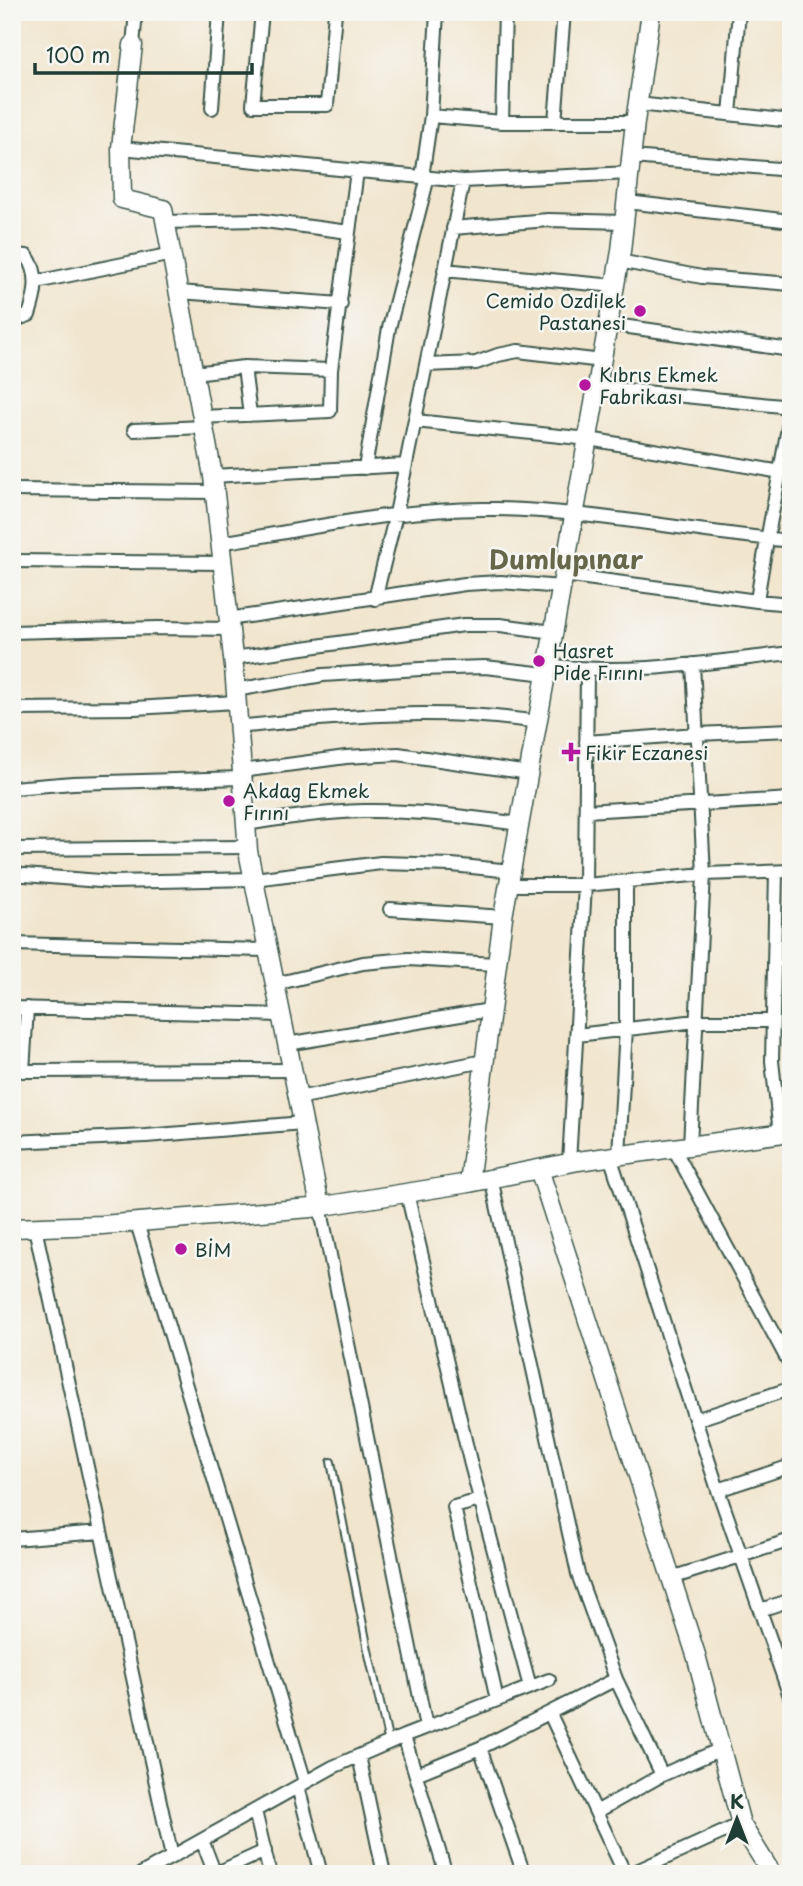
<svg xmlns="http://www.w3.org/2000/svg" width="803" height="1886" viewBox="0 0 803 1886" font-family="'Playpen Sans',sans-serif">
<rect width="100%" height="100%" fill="#f6f6f2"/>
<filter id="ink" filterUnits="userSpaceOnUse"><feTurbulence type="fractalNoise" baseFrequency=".0143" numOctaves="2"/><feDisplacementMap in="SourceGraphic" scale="14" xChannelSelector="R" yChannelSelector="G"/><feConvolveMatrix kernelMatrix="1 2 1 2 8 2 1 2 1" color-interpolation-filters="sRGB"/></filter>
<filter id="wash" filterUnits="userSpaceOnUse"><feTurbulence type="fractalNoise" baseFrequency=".00686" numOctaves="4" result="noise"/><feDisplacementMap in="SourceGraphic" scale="28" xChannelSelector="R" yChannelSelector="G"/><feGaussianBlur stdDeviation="1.57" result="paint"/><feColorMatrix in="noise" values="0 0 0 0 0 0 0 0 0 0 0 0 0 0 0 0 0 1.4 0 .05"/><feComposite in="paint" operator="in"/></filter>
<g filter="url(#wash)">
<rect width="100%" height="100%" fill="#f1e5cd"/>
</g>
<g filter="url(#ink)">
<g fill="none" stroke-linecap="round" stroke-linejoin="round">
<!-- lane casing -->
<g stroke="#3e564b" stroke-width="10">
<path id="lane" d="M331,1462L368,1650L389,1743"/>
</g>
<!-- street casing -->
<g stroke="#3e564b" stroke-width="16">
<path id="street" d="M262,12L253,105H327L335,12
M133,45L136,12
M638,104L791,121
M212,108L219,12
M730,114L739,12
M431,116L502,122H635
M502,122L505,12
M555,122L564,12
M121,148L463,181L630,173
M632,157L791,170
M422,177L431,116L437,12
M627,202L791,221
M164,222L257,220L349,232
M453,228L548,220L624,222
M12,255L27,256C40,274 36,294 29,315L12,321
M619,261L702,277L791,284
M444,270L615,286
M36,282L172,254
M179,292L341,304
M608,324L791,350
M426,365L476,363L498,355L518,351L602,361
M244,367L250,415
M194,373L244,367L331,370
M597,387L791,407
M202,417L330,411L331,370L357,171
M415,421L589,439L781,472
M134,430L204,427
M365,468L389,328L428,177
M213,476L406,465
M12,490L215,492
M220,543C310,529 403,507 495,509C594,511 692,532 791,541
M12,561L222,563
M564,575L757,601L791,604
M375,599L396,514L463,181
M757,601C766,537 781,473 791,409
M228,619L465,584L501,582L561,587
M12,632L157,628L230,629
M233,658L464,625H500L553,632
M547,665C628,676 710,662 791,653
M235,690L323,675L420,669L485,667L546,674
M12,709L135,708L236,702
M238,727C339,716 437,707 538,722
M586,742L697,734L791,730
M242,771L346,757L398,754L529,773
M12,788L73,783L242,778
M586,811L791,799
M246,824C285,818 324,812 364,811C416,810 468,817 520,824
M12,849L248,847
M776,872L772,1061L780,1133
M12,874L112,882L254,879L381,863L452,865L511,871
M508,885H585L704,874L791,871
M390,909L503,917
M12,944L268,950
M275,984L363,963L408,959L496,964
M12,1008L281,1015
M27,1008L23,1071L292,1070
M577,1035L696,1021H773
M287,1044L490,1010
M298,1098L484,1061
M12,1142L146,1136L303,1123
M690,1145L704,874L693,664
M673,1147L787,1359
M619,1155L626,1028V881
M610,1156L718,1490L791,1699
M569,1163L585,885L587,670
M491,1178L578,1574L616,1679L662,1775
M407,1193L470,1461L530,1687
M320,1206L426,1727
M137,1223L305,1782
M35,1228L172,1857
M695,1420L789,1389
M718,1490L791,1466
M480,1500L454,1507L497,1700
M12,1539L101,1532
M671,1578L791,1540
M760,1610L791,1600
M776,1658L791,1653
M550,1714L625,1874
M404,1736L446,1874
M480,1748L524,1874
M359,1756L384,1874
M416,1774L480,1748L616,1679
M298,1787L321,1874
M255,1811L270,1874
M596,1812L662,1775L721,1749
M202,1840L215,1874
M141,1874L333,1767L404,1736L549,1680
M215,1874L265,1851
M630,1874L741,1824
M789,1874L791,1873"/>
</g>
<!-- secondary casing -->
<g stroke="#3e564b" stroke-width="21">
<path id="secondary" d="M133,45L121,148L122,199L163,209L213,476L234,667L248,851L320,1206
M539,1169L696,1655L741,1824L772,1874
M469,1183L503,917L621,251L635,122L651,12
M12,1228L102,1225L311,1208L469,1183L578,1161L791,1132"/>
</g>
<!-- lane -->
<use href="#lane" stroke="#fff" stroke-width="6"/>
<!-- street -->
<use href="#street" stroke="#fff" stroke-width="12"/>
<!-- secondary -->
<use href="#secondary" stroke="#fff" stroke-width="18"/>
</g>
</g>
<!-- markers -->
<g fill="#b5179e" stroke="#f6f6f2" stroke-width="2.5">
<circle cx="640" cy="311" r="7"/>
<circle cx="585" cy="385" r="7"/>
<circle cx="539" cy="661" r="7"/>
<path d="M567.5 741.5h7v7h7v7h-7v7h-7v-7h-7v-7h7z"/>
<circle cx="229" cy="801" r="7"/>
<circle cx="181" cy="1249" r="7"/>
</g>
<g text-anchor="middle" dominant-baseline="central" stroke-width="5" stroke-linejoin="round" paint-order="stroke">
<!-- poi labels -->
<g font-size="19" fill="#1f3d34" stroke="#f6f6f2" text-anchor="start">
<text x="626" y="300" text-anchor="end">Cemido Ozdilek<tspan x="626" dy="22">Pastanesi</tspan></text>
<text x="599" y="374">Kıbrıs Ekmek<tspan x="599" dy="22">Fabrikası</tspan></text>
<text x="553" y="650">Hasret<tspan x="553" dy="22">Pide Fırını</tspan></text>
<text x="585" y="752">Fikir Eczanesi</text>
<text x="243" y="790">Akdag Ekmek<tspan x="243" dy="22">Fırını</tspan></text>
<text x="195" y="1249">BİM</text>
</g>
<!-- district labels -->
<g font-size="26" font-weight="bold" fill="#67684b" stroke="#f6f6f2">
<text x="566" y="558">Dumlupınar</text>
</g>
</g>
<!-- margin -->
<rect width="803" height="1886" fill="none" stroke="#f6f6f2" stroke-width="42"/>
<!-- north arrow -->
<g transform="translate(737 1819)" stroke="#f6f6f2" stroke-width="5" paint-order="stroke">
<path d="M0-5L12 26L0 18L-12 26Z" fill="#1f3d34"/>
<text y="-10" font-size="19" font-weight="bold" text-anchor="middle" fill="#1f3d34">K</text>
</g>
<!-- scale -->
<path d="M35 63v10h217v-10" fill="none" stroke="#1f3d34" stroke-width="3.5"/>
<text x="46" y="63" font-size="21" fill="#1f3d34" stroke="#f6f6f2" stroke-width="5" paint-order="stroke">100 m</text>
</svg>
